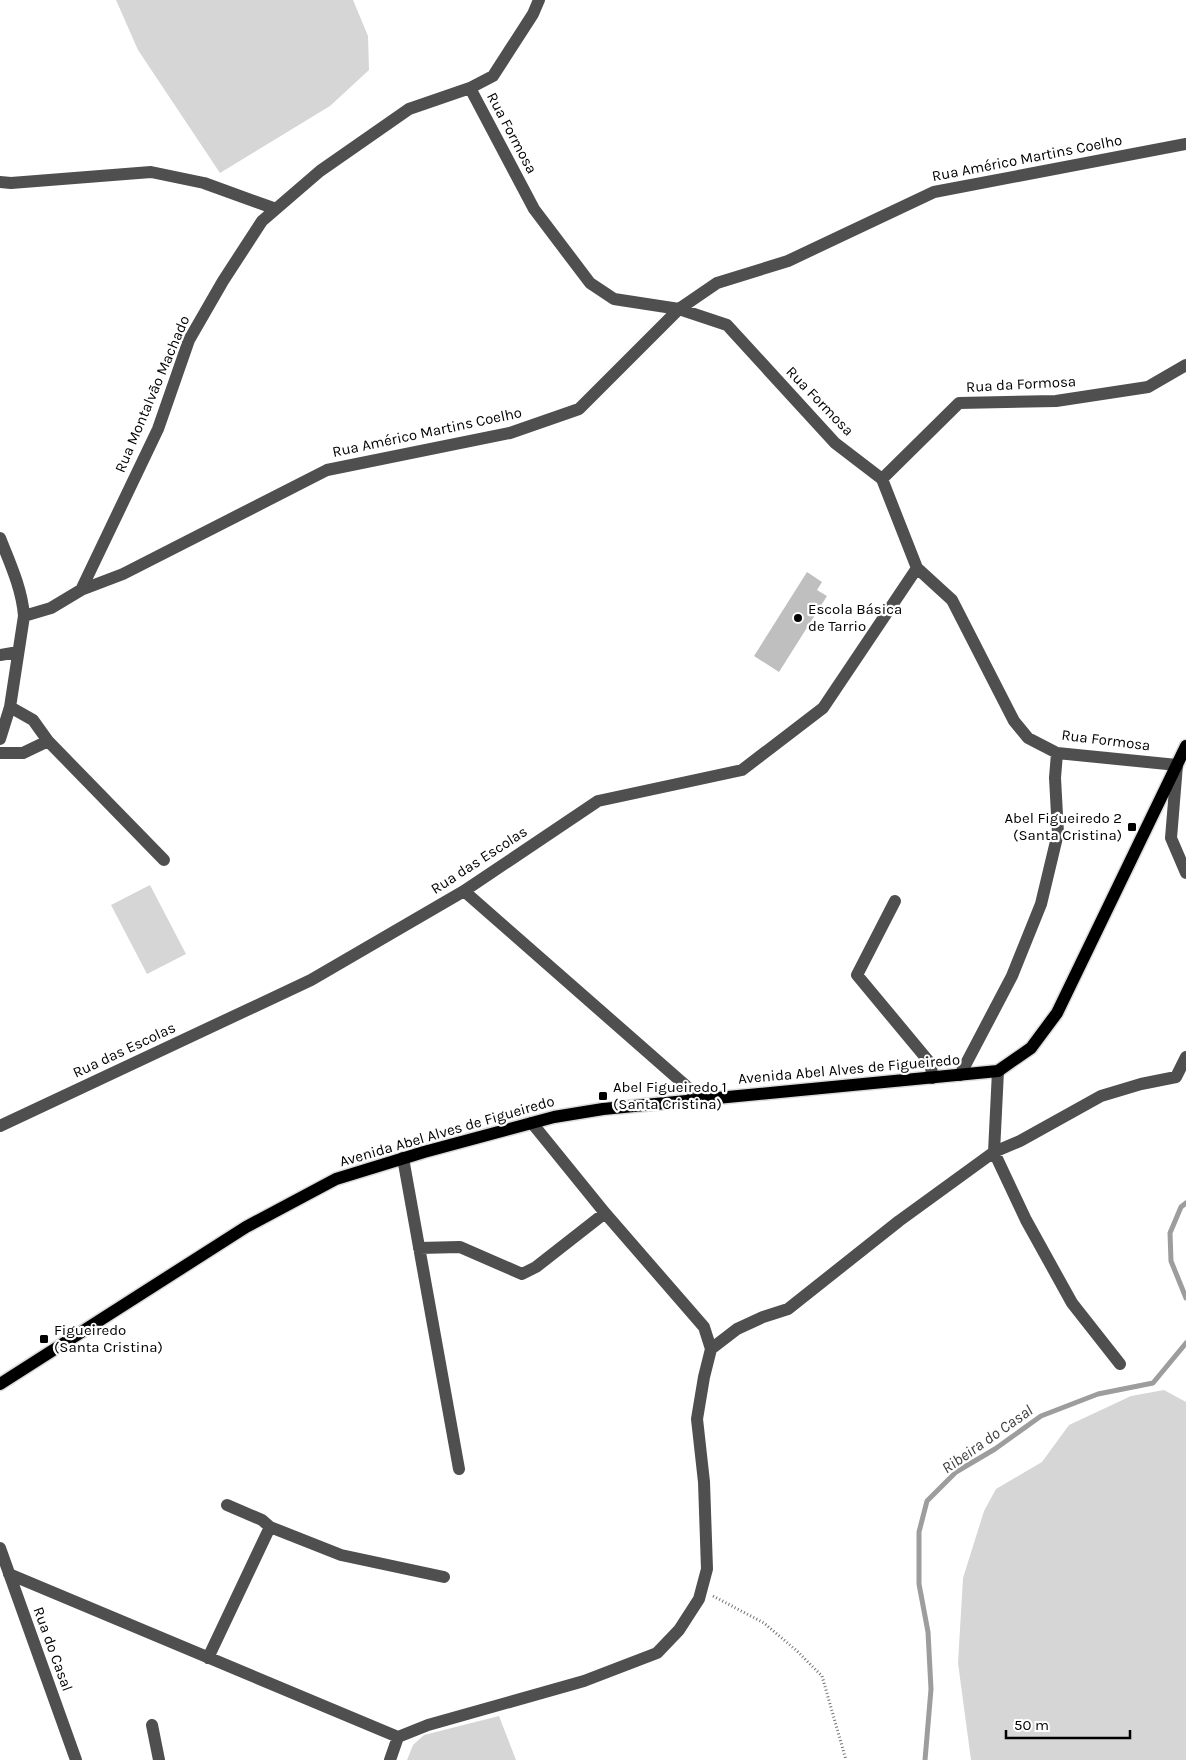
<svg xmlns="http://www.w3.org/2000/svg" width="1186" height="1760" viewBox="0 0 1186 1760" font-family="Karla,sans-serif">
<rect width="100%" height="100%" fill="#fff"/>
<!-- green -->
<path fill="#d6d6d6" d="M116,0H353L368,36L369,70L330,106L220,173L138,50Z
M150,885L186,954L147,974L111,905Z
M1164,1390L1186,1402V1760H971L958,1663L963,1578L984,1511L996,1489L1042,1462L1069,1425L1131,1396Z
M499,1716L516,1760H407L413,1745L424,1735Z"/>
<g fill="none" stroke-linecap="round" stroke-linejoin="round">
<!-- stream -->
<path stroke="#9d9d9d" stroke-width="5" d="M1186,1203L1181,1207L1170,1233L1171,1261L1186,1298
M925,1760L931,1689L928,1632L919,1584V1532L927,1501L956,1472L995,1449L1041,1416L1098,1394L1153,1383L1186,1343"/>
</g>
<!-- building -->
<path fill="#bfbfbf" d="M807,572L822,582L817,590L827,596L779,672L754,656Z"/>
<g fill="none" stroke-linecap="round" stroke-linejoin="round">
<!-- major casing -->
<g stroke="#dbdbdb" stroke-width="15">
<path id="major" d="M0,1384L246,1227L336,1179L424,1152L554,1117L603,1109L998,1071L1031,1048L1057,1013L1186,746"/>
</g>
<!-- path -->
<path stroke="#717171" stroke-width="3" stroke-dasharray="1 2.5" stroke-linecap="butt" d="M713,1596L764,1623L797,1651L822,1676L846,1760"/>
<!-- minor -->
<path stroke="#4f4f4f" stroke-width="12" d="M470,88L534,209L590,283L614,299L679,309L727,325L835,443L882,479L917,568L952,600L1014,721L1028,738L1057,753L1177,765L1171,838L1186,873
M0,182L11,183L151,172L204,183L276,209
M882,479L959,403L1056,401L1148,387L1186,365
M0,538C10,563 22,589 24,616L10,707L0,739
M81,590L158,429L189,340L223,281L262,221L320,171L409,109L470,88L493,76L533,14L539,0
M24,616L51,608L81,590L123,574L327,470L510,433L579,409L679,309L717,283L788,261L934,192L1186,144
M0,655L18,652
M10,707L33,720L48,741L164,860
M0,753H23L48,741
M464,891L701,1099
M895,901L857,975L931,1064L932,1078
M998,1071L994,1152L1026,1220L1072,1303L1120,1364
M960,1075L1012,976L1041,904L1058,833L1055,778L1057,753
M0,1126L311,980L464,891L598,801L742,770L823,708L917,568
M403,1158L459,1469
M419,1248L460,1247L522,1274L536,1267L605,1213
M711,1349L737,1329L763,1317L788,1309L899,1221L994,1152L1020,1141L1101,1096L1141,1084L1176,1077L1186,1057
M227,1505L262,1520L270,1527
M0,1548L76,1760
M9,1574L398,1737
M208,1658L270,1527L341,1555L444,1577
M152,1725L159,1760
M390,1760L398,1737L428,1725L584,1681L657,1653L679,1630L699,1599L707,1569L704,1482L697,1419L704,1377L711,1349L704,1327L605,1213L532,1123"/>
<!-- major -->
<use href="#major" stroke="#000" stroke-width="12"/>
</g>
<!-- markers -->
<g fill="#000" stroke="#fff" stroke-width="2">
<circle cx="798" cy="618" r="5"/>
<rect x="1127" y="822" width="10" height="10" rx="2.5"/>
<rect x="598" y="1091" width="10" height="10" rx="2.5"/>
<rect x="39" y="1334" width="10" height="10" rx="2.5"/>
</g>
<g text-anchor="middle" dominant-baseline="central" stroke-width="4.5" stroke-linejoin="round" paint-order="stroke">
<!-- street labels -->
<g font-size="15" fill="#000" stroke="#fff">
<text transform="translate(512 133) rotate(62)">Rua Formosa</text>
<text transform="translate(1027 158) rotate(-11)">Rua Américo Martins Coelho</text>
<text transform="translate(1021 384) rotate(-3)">Rua da Formosa</text>
<text transform="translate(152 394) rotate(-67)">Rua Montalvão Machado</text>
<text transform="translate(820 401) rotate(46)">Rua Formosa</text>
<text transform="translate(427 432) rotate(-12)">Rua Américo Martins Coelho</text>
<text transform="translate(1106 740) rotate(7)">Rua Formosa</text>
<text transform="translate(479 860) rotate(-33)">Rua das Escolas</text>
<text transform="translate(124 1050) rotate(-25)">Rua das Escolas</text>
<text transform="translate(849 1069) rotate(-5)">Avenida Abel Alves de Figueiredo</text>
<text transform="translate(447 1131) rotate(-16)">Avenida Abel Alves de Figueiredo</text>
<text transform="translate(53 1649) rotate(70)">Rua do Casal</text>
</g>
<!-- poi labels -->
<g font-size="15" fill="#000" stroke="#fff" text-anchor="start">
<text x="808" y="609">Escola Básica<tspan x="808" dy="17">de Tarrio</tspan></text>
<text x="1122" y="818" text-anchor="end">Abel Figueiredo 2<tspan x="1122" dy="17">(Santa Cristina)</tspan></text>
<text x="613" y="1087">Abel Figueiredo 1<tspan x="613" dy="17">(Santa Cristina)</tspan></text>
<text x="54" y="1330">Figueiredo<tspan x="54" dy="17">(Santa Cristina)</tspan></text>
</g>
<!-- water labels -->
<g font-size="16" font-style="italic" fill="#3e3e3e" stroke="#fff">
<text transform="translate(987 1439) rotate(-35)">Ribeira do Casal</text>
</g>
</g>
<!-- scale -->
<path d="M1006 1730v8h124v-8" fill="none" stroke="#000000" stroke-width="2.5"/>
<text x="1014" y="1730" font-size="15" fill="#000000" stroke="#ffffff" stroke-width="4" paint-order="stroke">50 m</text>
</svg>
